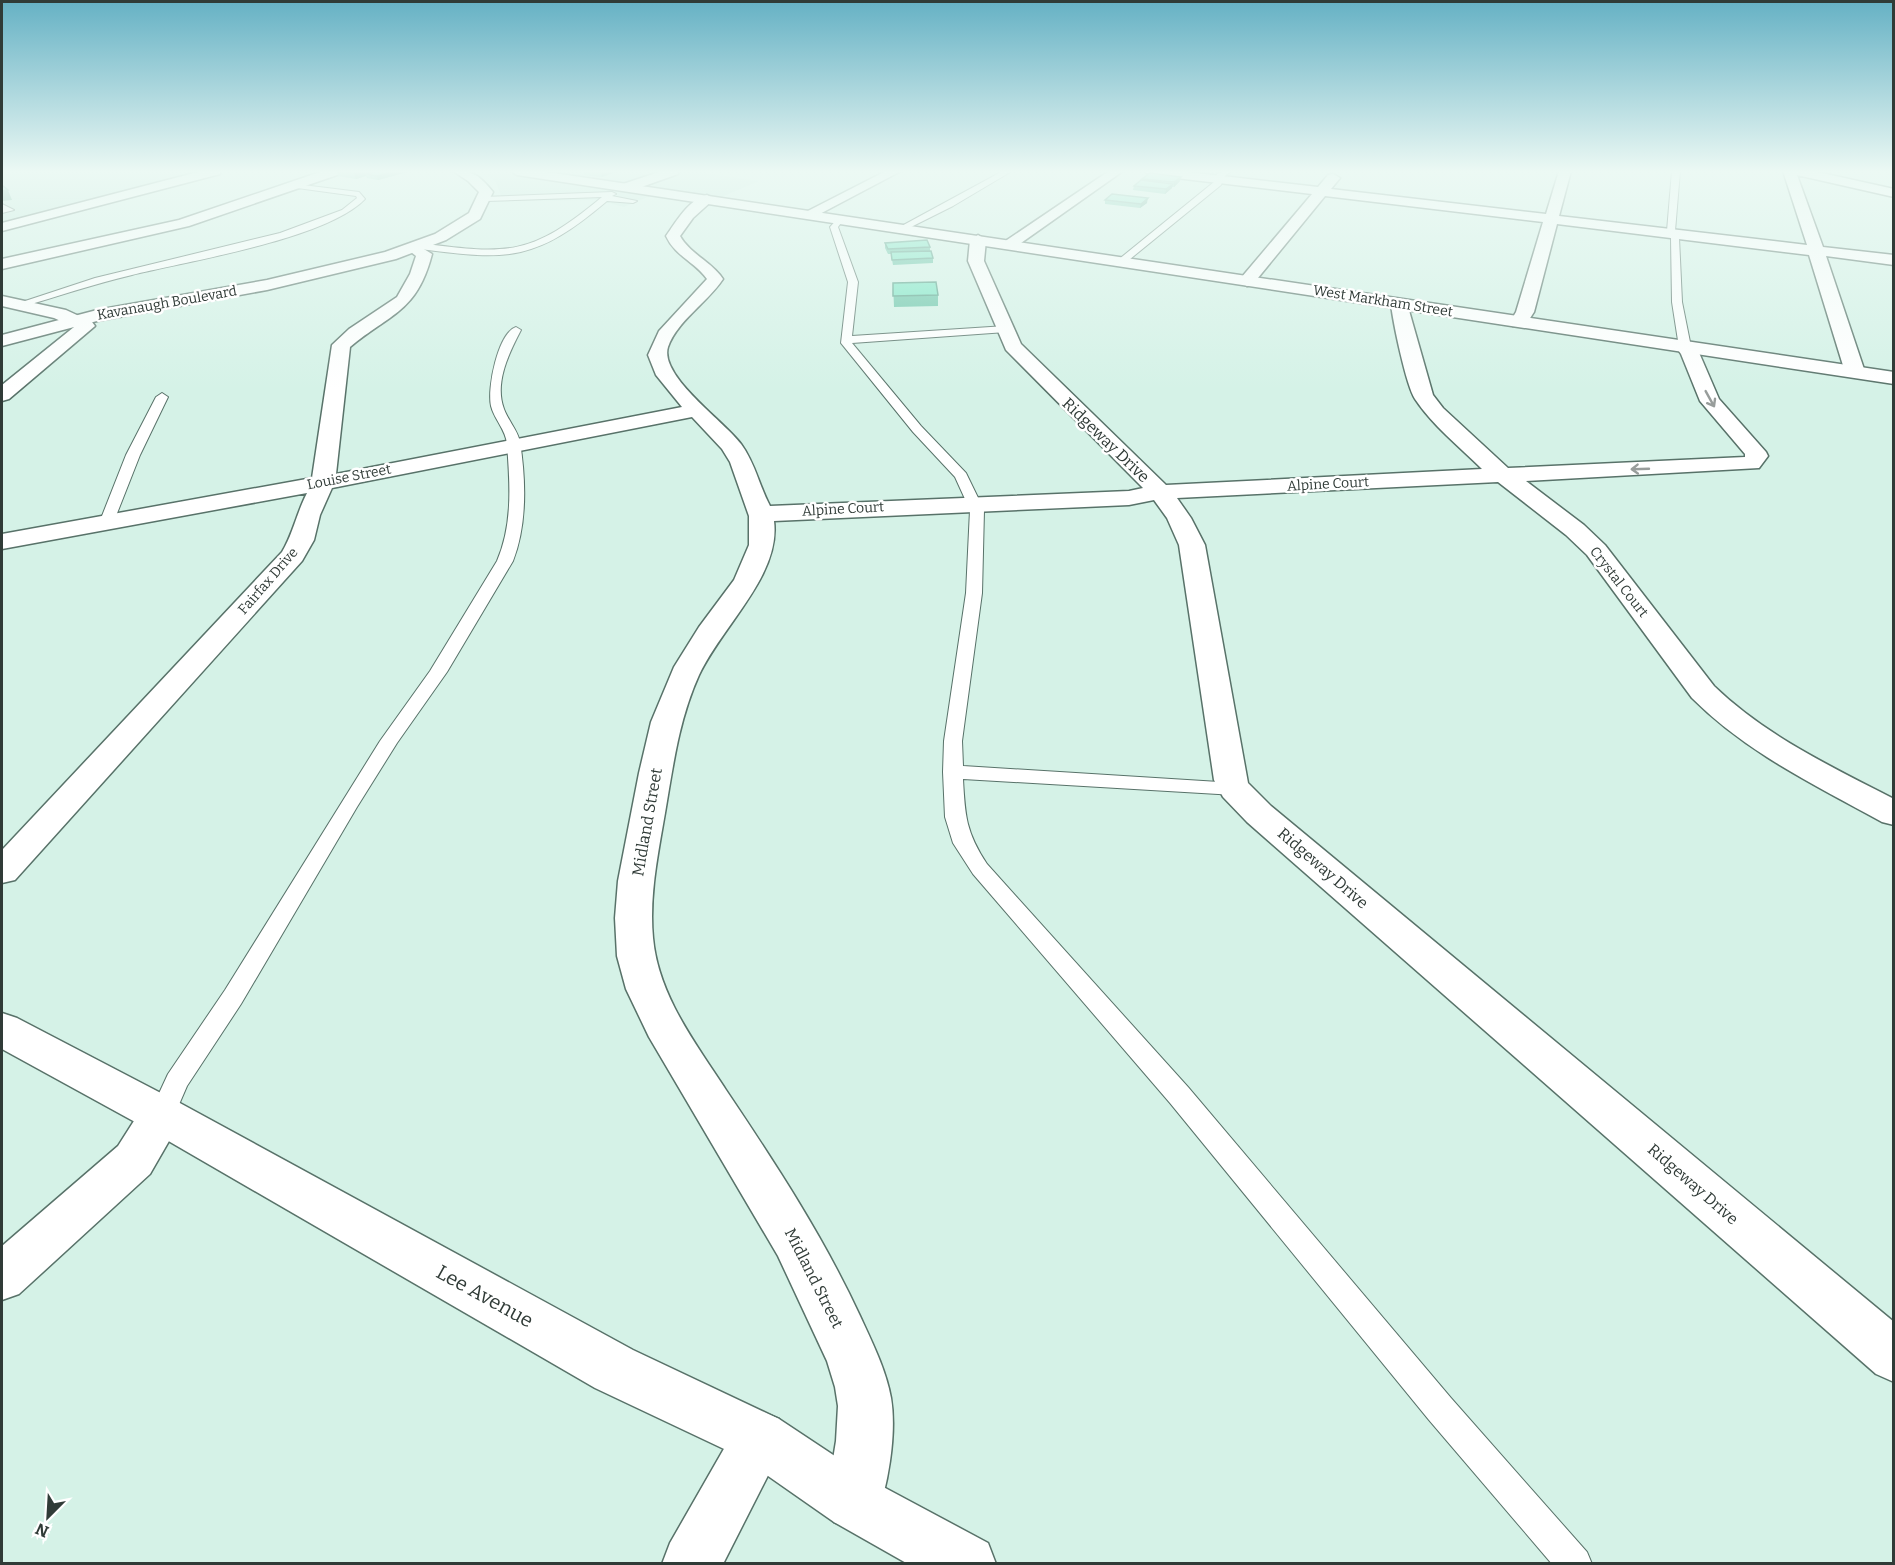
<svg xmlns="http://www.w3.org/2000/svg" width="1895" height="1565" viewBox="0 0 1895 1565" font-family="Bitter,serif">
<rect width="100%" height="100%" fill="#d5f2e7"/>
<!-- built -->
<path fill="#c2e7da" d="M2,171H215L2,225Z
M540,171H623L651,174L662,171H688L759,181L719,198Z
M497,172L652,195L624,207L598,200L503,201L496,182L487,175Z"/>
<g fill="none" stroke-linecap="round" stroke-linejoin="round">
<!-- lane casing -->
<g stroke="#587269" stroke-width="2">
<path id="lane" d="M1003,171H1012L953,206L905,230L898,228Z
M1223,171H1231L1224,177L1221,185L1124,264H1118V260L1214,182L1217,174Z
M1672,171H1680L1675,231L1679,238L1682,302L1691,347L1685,350L1679,347L1672,302L1671,238L1667,231Z
M287,183L359,192L365,199C327,239 188,261 132,275C94,284 58,296 22,307L13,305L95,278L280,233L342,210L357,198L356,196L290,187H287Z
M612,192L616,194L612,196L637,201L633,203L607,201C536,261 510,261 420,249L415,246L420,243C509,255 531,256 602,197L486,201L482,199L483,197Z
M2,204L14,210L2,213Z
M840,216L844,219L838,227L858,282L852,336L1006,326L1011,329L1006,332L852,343L921,426L966,473L984,510L982,593L962,741L963,766L1235,783L1242,785L1245,789L1242,793L1235,795L963,779C965,816 966,832 987,864L1188,1087L1451,1398L1587,1552L1592,1564H1552L1429,1420L1170,1103L973,874L953,843L945,817L943,772L944,741L966,593L970,510L955,477L913,432L841,343L848,282L830,227Z
M516,327L521,330C509,353 494,383 504,409C508,420 518,431 520,442C526,481 527,525 513,561L447,672L397,743L357,807L241,1004L187,1086L171,1123L162,1126L153,1123L149,1115L168,1074L225,990L380,741L430,671L497,561C513,524 510,483 507,444C506,430 494,419 491,406C487,388 498,333 516,327Z
M162,393L168,397L140,455L114,521L107,525L102,524L100,521L126,455L156,397Z"/>
</g>
<!-- street casing -->
<g stroke="#587269" stroke-width="3">
<path id="street" d="M202,171H221L220,174L2,231V223Z
M323,171H341L340,174L189,226L2,269V259L179,220Z
M662,171H679L678,174L633,190H623L621,187L623,184Z
M886,171H901L814,217L809,218L802,214Z
M1109,171H1123L1014,248H1004L1001,245L1004,242Z
M1144,171H1179L1318,187L1328,175L1333,174L1340,178L1331,189L1546,214L1559,171H1571L1559,216L1807,245L1783,171H1813L1894,189V197L1797,175L1823,247L1894,255V265L1826,256L1865,372L1862,376H1848L1845,372L1809,255L1557,224L1534,312L1525,326H1513L1510,322L1516,312L1543,222L1325,196L1253,284L1247,286L1239,281L1241,278L1312,194L1150,175Z
M707,195L714,199L693,218L680,236C690,254 712,262 723,279C708,302 677,321 668,347C659,376 724,421 741,444C755,463 759,485 770,506L1129,491L1143,488L1006,350L968,261L970,240L978,235L986,240L984,261L1021,344L1166,485L1482,469C1460,447 1432,425 1415,399C1406,385 1393,322 1391,304L1394,300H1406L1433,395L1443,408L1508,468L1745,457V454L1700,401L1681,354L1676,347L1678,343C1687,341 1691,342 1697,348L1719,399L1766,452L1768,456L1759,468L1526,481L1584,525L1605,545L1714,686C1766,736 1830,766 1894,799V825L1882,822C1815,785 1747,753 1692,698L1587,555L1566,535L1498,482L1177,498L1191,518L1205,545L1248,783L1271,806L1894,1322V1382L1876,1374L1247,822L1223,797L1214,780L1179,545L1167,518L1154,500L1129,505L774,521C781,575 722,626 699,675C679,719 673,766 665,813C658,854 649,896 653,938C658,995 696,1044 726,1090C775,1163 823,1236 860,1316C872,1342 886,1370 891,1398C897,1433 888,1490 874,1522L854,1530L834,1522L826,1502L836,1441L838,1406L835,1387L827,1361L778,1256L649,1037L626,989L617,956L615,918L618,881L639,773L651,722L674,667L699,627L734,580L749,545V516L730,462L722,449L692,417L332,488L320,515L314,540L302,561L15,880L2,883V850L282,552C293,534 297,512 307,493L2,549V534L312,478L332,345L349,329L397,297L410,274L416,256L406,248L414,243L432,254C417,312 391,313 350,347L336,474L682,407L656,375L648,355L659,331L707,279C695,262 675,256 666,236C676,222 689,199 707,195Z
M2,296L66,310L92,322L95,326L9,399L2,401V385L74,327L54,318L2,306Z
M162,1096L178,1102L184,1115L150,1174L19,1294L2,1300V1246L118,1146L146,1102Z
M760,1411L779,1419L787,1438L723,1564H662L670,1543L741,1419Z"/>
</g>
<!-- secondary casing -->
<g stroke="#587269" stroke-width="3">
<path id="secondary" d="M453,171C472,169 481,177 493,192L480,219L446,240L396,259L267,290L97,321L2,346V335L97,310L267,280L385,252L435,234L469,213L479,192L468,181Z
M511,171H540L1894,372V384L517,175Z
M2,1013L17,1018L178,1102L633,1350L779,1419L874,1482L988,1543L996,1564H908L834,1522L741,1457L595,1388L146,1128L2,1049Z"/>
</g>
<!-- lane -->
<use href="#lane" fill="#fff" fill-rule="evenodd"/>
<!-- street -->
<use href="#street" fill="#fff" fill-rule="evenodd"/>
<!-- secondary -->
<use href="#secondary" fill="#fff" fill-rule="evenodd"/>
</g>
<!-- wall -->
<path fill="#6bc5a9" d="M337,171H411L378,180L367,178L366,176L356,179L338,176Z
M583,171H619L602,177L584,175Z
M1142,179L1180,181L1174,187H1172V188L1165,194L1133,190L1134,186L1142,180Z
M1105,200L1147,203L1140,208L1105,204Z
M885,243L930,247V251L933,258V263L893,265L891,254H888L885,248Z
M893,283L938,295V306L894,307Z"/>
<!-- shaded-wall -->
<path fill="#57a089" d="M353,171H386L366,174V176L356,179Z
M394,171H411L378,180L377,176Z
M606,171H619L602,177L601,172Z
M1181,177L1180,181L1174,187V182Z
M1173,184L1172,188L1165,194L1166,189Z
M8,190L12,200L2,201V191Z
M1148,198L1147,203L1140,208L1141,204Z"/>
<!-- building -->
<path fill="#7ce5c4" stroke="#57a089" stroke-width="1.5" d="M376,171H394L377,176L366,174Z
M586,171H606L601,172Z
M1150,173L1181,177L1174,182L1142,179Z
M1141,180L1173,184L1166,189L1134,186Z
M2,185L8,190L2,191Z
M1112,194L1148,198L1141,204L1105,200Z
M927,240L930,247L888,249L885,243Z
M931,251L933,258L892,260L891,252Z
M936,282L938,295L893,296V283Z"/>
<!-- one-way arrows -->
<defs><path id="oneway-shaft" d="M-6 0H5M1.5-3L5.5 0L1.5 3" fill="none" stroke-width="1.6" stroke-linecap="round" stroke-linejoin="round" transform="scale(1.5)"/></defs>
<g stroke="#989d9b">
<use href="#oneway-shaft" transform="translate(1710 399) rotate(61)"/>
<use href="#oneway-shaft" transform="translate(1640 469) rotate(178)"/>
</g>
<!-- sky -->
<linearGradient id="sky" x2="0" y2="1"><stop stop-color="#65b1c4"/><stop offset="0.44" stop-color="#ecf9f4"/><stop offset="1" stop-color="#ecf9f4" stop-opacity="0"/></linearGradient>
<rect width="1895" height="390" fill="url(#sky)"/>
<g text-anchor="middle" dominant-baseline="central" stroke-width="5" stroke-linejoin="round" paint-order="stroke">
<!-- far-street labels -->
<g font-size="14" fill="#303b37" stroke="#fff">
<text transform="translate(1383 301) rotate(9)">West Markham Street</text>
<text transform="translate(167 303) rotate(-10)">Kavanaugh Boulevard</text>
<text transform="translate(349 477) rotate(-11)">Louise Street</text>
<text transform="translate(1328 484) rotate(-3)">Alpine Court</text>
<text transform="translate(843 509) rotate(-3)">Alpine Court</text>
<text transform="translate(268 581) rotate(-49)">Fairfax Drive</text>
<text transform="translate(1619 582) rotate(52)">Crystal Court</text>
</g>
<!-- street labels -->
<g font-size="16" fill="#303b37" stroke="#fff">
<text transform="translate(1106 440) rotate(44)">Ridgeway Drive</text>
<text transform="translate(647 822) rotate(-80)">Midland Street</text>
<text transform="translate(1323 868) rotate(41)">Ridgeway Drive</text>
<text transform="translate(1693 1184) rotate(41)">Ridgeway Drive</text>
<text transform="translate(814 1278) rotate(63)">Midland Street</text>
</g>
<!-- near-street labels -->
<g font-size="20" fill="#303b37" stroke="#fff">
<text transform="translate(485 1296) rotate(29)">Lee Avenue</text>
</g>
</g>
<!-- border -->
<rect width="1895" height="1565" fill="none" stroke="#303b37" stroke-width="6"/>
<!-- north arrow -->
<g transform="translate(48 1517) rotate(204)" stroke="#ffffff" stroke-width="4.5" paint-order="stroke">
<path d="M0-4.5L10 22L0 15L-10 22Z" fill="#303b37"/>
<text y="-9" font-size="16" font-weight="bold" text-anchor="middle" fill="#303b37">N</text>
</g>
</svg>
